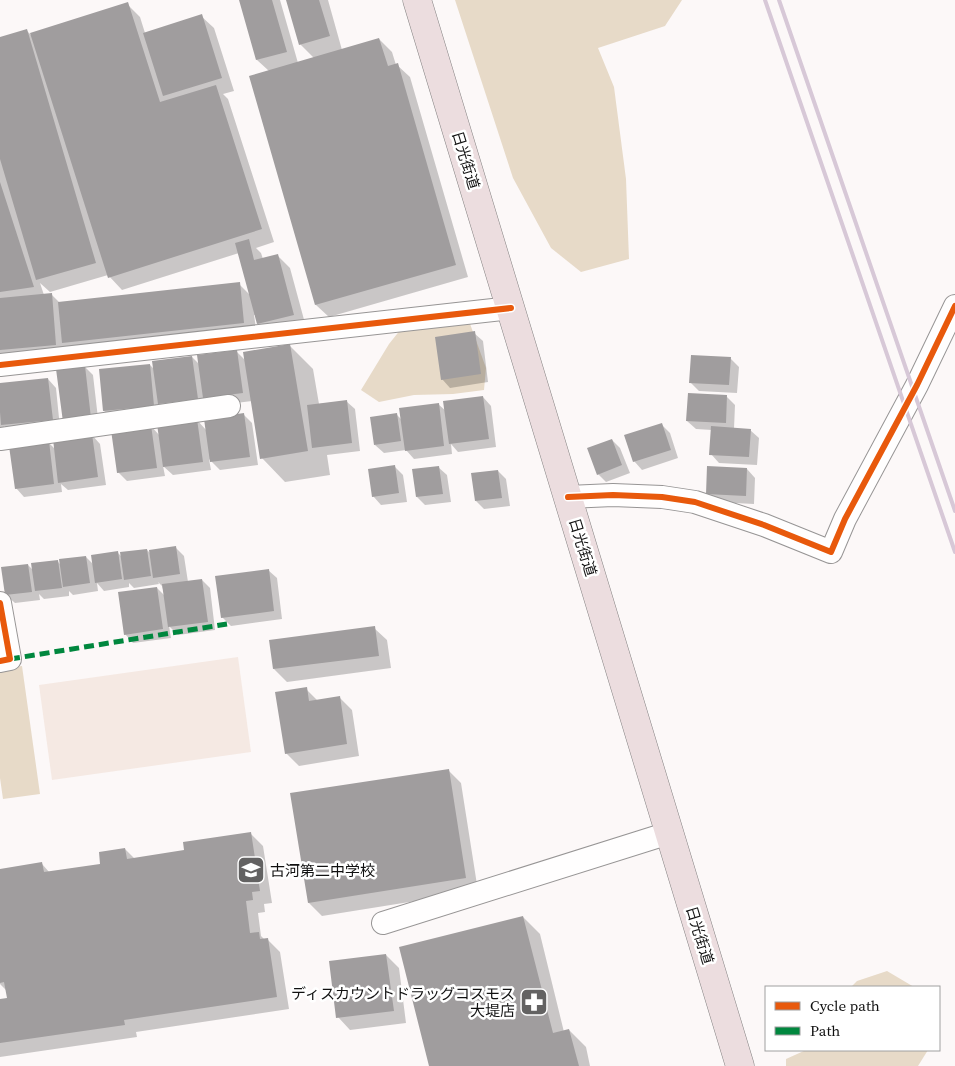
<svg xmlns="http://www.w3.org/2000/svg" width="955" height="1066" viewBox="0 0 955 1066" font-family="'Source Serif 4','Noto Sans JP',serif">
<rect width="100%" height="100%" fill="#fcf8f8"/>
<!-- forest -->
<path fill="#e7dac8" d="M455,0H682L665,26L598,48L614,87L626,179L629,259L581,272L551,248L513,178Z
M469,321L486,368L484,390L453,394L414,395L379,402L361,390L389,344L401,329Z
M22,666L40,794L3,799L0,778V669Z
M887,971L914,987H851L857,981Z
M806,1050H928L918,1066H786V1059Z"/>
<!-- pitch -->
<path fill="#f5e9e3" d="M238,657L251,752L52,780L39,685Z"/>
<!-- shadow -->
<path fill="#0003" fill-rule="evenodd" d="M240,0H280L298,63L314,58L300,44L288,0H328L342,50L379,39L392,52L396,65H397L410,77L468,277L329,317L316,305L269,71L257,60Z
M127,4L140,17L145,33L201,16L214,28L234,91L223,94L228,99L274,242L256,248L261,253L263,259L277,255L290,268L306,327L271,337L258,324L256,315H254L257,335L0,363V39L27,31L31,35ZM239,253L250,295L239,284L60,303L51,294L44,295L40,283L50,292L108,275L122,290Z
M474,333L483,341L488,382L450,388L442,379Z
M290,346L313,369L319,404L346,401L355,409L360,451L327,455L330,475L285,482L262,458L252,401L212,406L204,398L205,407L113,419L104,411L100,370L150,365L155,370L192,357L200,365L236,351L246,361Z
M730,358L739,367L737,393L699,391L690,382Z
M85,367L93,375L99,427L58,370Z
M48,379L56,388L60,428L11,433L4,426L5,438L0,439V384Z
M483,397L491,406L496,447L458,452L451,444L452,454L414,459L406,450L384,453L375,445L397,415L402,420L438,404L446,411Z
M727,397L735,405L734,429L750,430L759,438L757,465L719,463L711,454L712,430L696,429L687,421Z
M244,415L252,423L258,465L220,470L209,459L211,470L173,475L163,466L165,476L127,481L118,472L151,426L160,436L197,420L207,431Z
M661,424L670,433L678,458L642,470L634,461Z
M92,435L100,444L106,485L68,490L61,484L62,492L24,497L16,488L48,442L55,449Z
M612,440L620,448L630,473L606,482L598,474Z
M395,467L403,475L407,502L381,505L373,496Z
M438,467L447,475L451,502L425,505L417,497Z
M747,469L755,478L754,504L716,502L707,494Z
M498,471L506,479L510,506L484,509L476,501Z
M176,548L184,556L188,582L202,580L210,588L215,630L178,635L169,626L171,638L133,643L125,634L157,588L165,596L162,586L158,582L159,584L134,588L129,583V587L104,591L97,583L98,591L73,595L69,591V596L44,599L39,594L40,600L15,603L6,595L28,565L33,570L57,561L61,565L86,557L93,564L117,552L122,557L147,550L151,554Z
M268,570L277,578L282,619L231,626L222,617Z
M374,628L387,640L391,668L287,682L274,669L271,641Z
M306,689L318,701L339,697L352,710L359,756L299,766L286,753Z
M448,770L461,783L478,891L322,916L309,903L292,794Z
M250,833L263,846L272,903L264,904L265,912L258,913L261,936L265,940H268L280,952L289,1009L136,1032L137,1037L0,1057V1001L8,999L7,991L0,984V870L42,864L50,873L102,865L125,849L135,859L186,851Z
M523,917L540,934L564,1032L569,1030L586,1047L590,1066H430Z
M386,955L399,968L406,1023L350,1030L338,1017Z"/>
<!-- building -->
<path fill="#a09d9e" d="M239,0H272L287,52L256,60Z
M286,0H319L330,36L299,45Z
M128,2L160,102L216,85L262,229L108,278L30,33Z
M202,14L222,78L163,96L143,33Z
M27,29L96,263L36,280L0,159V37Z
M379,38L388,66L398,63L456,265L315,305L249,76Z
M0,182L34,287L0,292Z
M249,239L254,260L278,254L294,315L257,324L235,243Z
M240,282L244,323L62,343L58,302Z
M52,293L56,345L0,350V298Z
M475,331L481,374L441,380L435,337Z
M290,344L308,451L260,459L243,352Z
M237,350L243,393L203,398L197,355Z
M691,355L731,357L729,385L689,383Z
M192,356L198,399L158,404L152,361Z
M150,364L154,406L103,411L99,369Z
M85,366L91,418L63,422L56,369Z
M48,378L53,420L1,425L0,412V383Z
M688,393L727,395L726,423L686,421Z
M483,396L489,439L449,444L443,401Z
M347,400L352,443L312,448L307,405Z
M439,403L444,446L405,451L399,408Z
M244,413L250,457L210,462L204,419Z
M397,413L401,441L374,445L370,417Z
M197,419L203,462L163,467L157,424Z
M662,423L671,450L633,462L624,435Z
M151,425L157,468L117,473L111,430Z
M711,426L751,429L749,457L709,455Z
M92,434L98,477L58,483L53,439Z
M612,439L622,465L597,475L587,448Z
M49,441L54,484L15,489L9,446Z
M395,465L399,493L372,497L368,469Z
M439,466L443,494L416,497L412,469Z
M707,466L747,468L746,496L706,494Z
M498,470L502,498L475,501L471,473Z
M176,546L180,574L153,578L149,550Z
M147,549L151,576L124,580L120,552Z
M118,551L122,579L95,583L91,555Z
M86,556L90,583L63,587L59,559Z
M58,560L62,588L35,591L31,563Z
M28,564L32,592L5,595L1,567Z
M269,569L274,611L221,618L215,576Z
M202,579L208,622L168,627L162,584Z
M157,587L163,629L124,635L118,592Z
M375,626L379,656L273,669L269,640Z
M307,687L309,701L340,696L347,744L285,754L275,692Z
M449,769L466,878L308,903L290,793Z
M251,832L260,891L252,892L253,900L246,901L250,933L259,932L260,939L268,938L277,997L124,1020L125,1025L0,1043V999L7,998L4,982L0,983V869L42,862L44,872L100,864L99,852L125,848L127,859L184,850L183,842Z
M523,916L553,1033L569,1029L579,1066H429L399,947Z
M386,954L394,1011L336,1018L329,961Z"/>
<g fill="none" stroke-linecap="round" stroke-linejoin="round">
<!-- minor casing -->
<g stroke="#979595" stroke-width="24">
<path id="minor" d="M0,365L511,308
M0,439L229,406
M568,497L613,495L662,497L695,502L764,525L831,552L845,519L917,385L955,306
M0,603L10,659L0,661
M383,923L669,833"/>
</g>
<!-- major casing -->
<g stroke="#848282" stroke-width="29">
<path id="major" d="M417,0L740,1066"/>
</g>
<!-- minor -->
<use href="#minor" stroke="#fffefe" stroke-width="22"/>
<!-- major -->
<use href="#major" stroke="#ecdddf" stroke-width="28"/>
<!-- rail -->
<path stroke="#d7c8d7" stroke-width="4" d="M765,0L955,552
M779,0L955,511"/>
<!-- quiet -->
<path stroke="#00873e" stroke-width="5" stroke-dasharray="10 5" stroke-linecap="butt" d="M10,659L227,624"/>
<!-- cycleway casing -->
<g stroke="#fff" stroke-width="9">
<path id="cycleway" d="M0,365L511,308
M568,497L613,495L662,497L695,502L764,525L831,552L845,519L917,385L955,306
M0,603L10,659L0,661"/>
</g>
<!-- cycleway -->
<use href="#cycleway" stroke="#e8590c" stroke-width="6"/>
</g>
<!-- icons -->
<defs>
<g id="school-square" transform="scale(1.4375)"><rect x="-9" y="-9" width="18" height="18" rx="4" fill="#636262" stroke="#fff"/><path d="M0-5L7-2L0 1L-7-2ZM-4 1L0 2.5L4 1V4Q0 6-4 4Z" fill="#fff"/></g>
<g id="pharmacy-square" transform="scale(1.4375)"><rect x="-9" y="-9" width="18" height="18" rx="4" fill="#636262" stroke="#fff"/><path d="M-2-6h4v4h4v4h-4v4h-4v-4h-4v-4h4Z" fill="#fff"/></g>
</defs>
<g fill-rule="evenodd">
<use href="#school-square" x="251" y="870"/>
<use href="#pharmacy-square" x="534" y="1002"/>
</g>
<g text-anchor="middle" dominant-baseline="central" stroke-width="5" stroke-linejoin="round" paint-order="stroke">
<!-- street labels -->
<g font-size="15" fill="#111" stroke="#fff">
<text transform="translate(466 160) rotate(73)">日光街道</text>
<text transform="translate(583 547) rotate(73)">日光街道</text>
<text transform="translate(700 935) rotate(73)">日光街道</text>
</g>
<!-- poi labels -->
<g font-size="15" fill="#111" stroke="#fff" text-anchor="start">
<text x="270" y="870">古河第二中学校</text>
<text x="515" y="993" text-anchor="end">ディスカウントドラッグコスモス<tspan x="515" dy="17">大堤店</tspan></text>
</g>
</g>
<!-- legend -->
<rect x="765" y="986" width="175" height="65" fill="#ffffff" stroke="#a0a0a0"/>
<rect x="775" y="1002" width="25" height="8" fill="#e8590c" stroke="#a0a0a0"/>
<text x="810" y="1011" font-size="15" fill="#111111">Cycle path</text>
<rect x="775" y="1027" width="25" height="8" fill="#00873e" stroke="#a0a0a0"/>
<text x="810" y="1036" font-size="15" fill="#111111">Path</text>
</svg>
